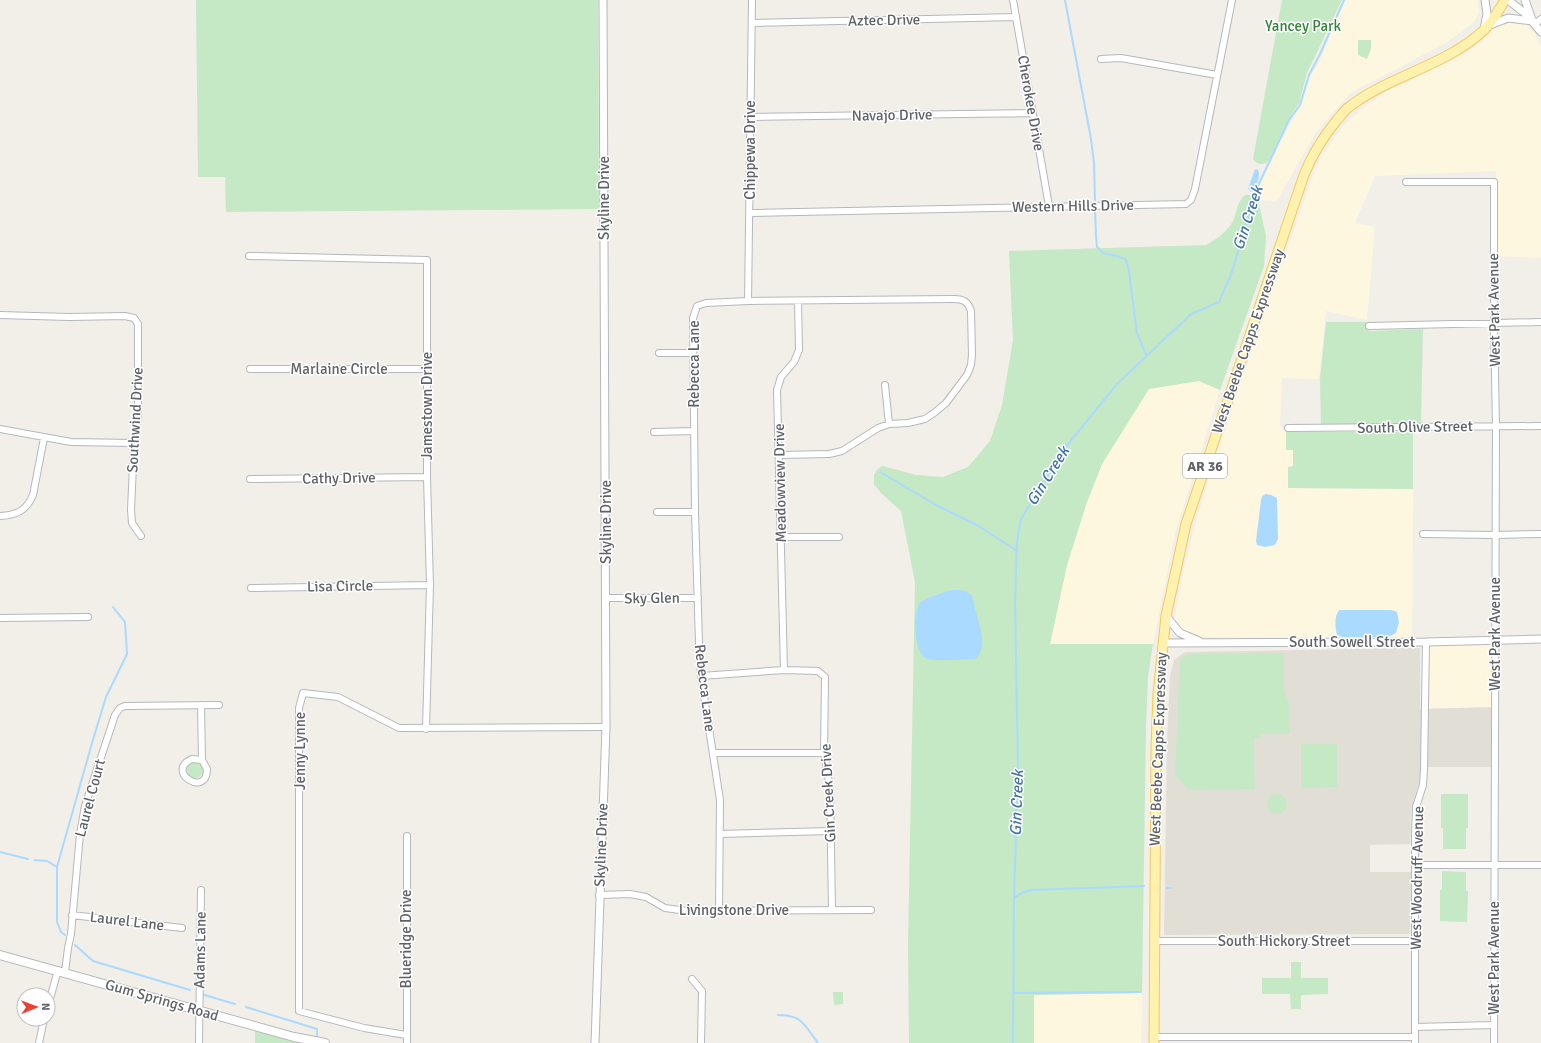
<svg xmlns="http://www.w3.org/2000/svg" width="1541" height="1043" viewBox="0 0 1541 1043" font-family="Signika,sans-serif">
<rect width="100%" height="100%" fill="#f1efe8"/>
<!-- commercial -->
<path fill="#fef7e0" d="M1346,0H1478L1479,12L1475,21L1446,43L1350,93L1316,132L1279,197L1274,201L1260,200L1257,194L1258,188L1280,143L1301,105L1311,75L1317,66Z
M1511,20L1524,23L1533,31L1541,46V258L1497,256L1496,171L1375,176L1355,223L1375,227L1367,320L1326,311L1319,379L1282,378L1280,426L1286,432V450H1293V467H1289L1288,488L1413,489L1412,639L1199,637L1189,635L1178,628L1175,621V616L1184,569L1197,518L1212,468L1254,344L1310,184L1320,158L1342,127L1365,106L1386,92L1465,54L1482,41L1498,25L1504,22Z
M1199,381L1220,390L1175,534L1153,644H1050L1067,565L1087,502L1102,464L1149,389Z
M1430,645H1491V707L1429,709Z
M1142,993L1141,1043H1034V995Z"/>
<!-- education -->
<path fill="#e1ded6" d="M1420,648V709L1491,707V767H1421L1420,778L1411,811L1410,844L1370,845V872H1411L1410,934L1164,935L1167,743L1170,676L1174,660L1185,652Z"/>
<!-- green -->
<path fill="#c5e8c5" d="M196,0H598L599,209L226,212L225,177H198Z
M1282,0H1342L1307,73L1299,103L1288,120L1269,160C1265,166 1257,165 1253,159Z
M1358,40H1371V49L1367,59L1358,55Z
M1245,195H1251L1258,199L1266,236L1264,266L1220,390L1199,381L1149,389L1102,464L1087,502L1067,565L1050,644H1153L1148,676L1146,728L1142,993L1034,995V1043H909L908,946L915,582L901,511L881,493L874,484V475L877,470L882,466L916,475L943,477L968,467L990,441L1002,405L1013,340L1009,251L1206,245C1217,239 1227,232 1233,221C1237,213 1237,201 1245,195Z
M1326,322H1366L1367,329L1369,331L1423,329L1421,424L1321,426L1320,379Z
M1286,432H1413V489L1288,488V467L1293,466V450H1286Z
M1284,653V689L1289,704L1290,734H1260V739L1254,738L1255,789L1189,790L1175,774L1180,660L1187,654Z
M1301,744H1337V787L1301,788Z
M187 770a8 8 0 1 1 16 0a8 8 0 1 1-16 0Z
M1441,794H1468V828H1466V849H1443V828H1441Z
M1267 804a10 10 0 1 1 20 0a10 10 0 1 1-20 0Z
M1442,871L1466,872V891H1468L1467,922L1440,921V890H1442Z
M1291,962H1301V978H1328V994L1301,995V1009H1291L1290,994H1262V978H1291Z
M833,992H843V1004L834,1005Z
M255,1030L303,1043H255Z"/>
<!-- water -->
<path fill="#aadaff" d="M1255,169L1258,170C1261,175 1256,188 1252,192L1248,189Z
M1266,494L1271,495L1277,498L1278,539L1275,545L1265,547L1257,545L1256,541L1261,500L1262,496Z
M951,590C958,590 967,589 972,596C974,600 974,607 976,611C979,626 989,648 975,659C963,659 938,662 928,659C914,656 912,613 920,603C924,598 944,593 951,590Z
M1339,610H1391L1397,612L1399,622L1396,633L1388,637H1342L1337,635C1335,627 1334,617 1339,610Z"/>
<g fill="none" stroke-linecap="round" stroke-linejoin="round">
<!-- stream -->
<path stroke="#aadaff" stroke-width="2" d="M1065,0L1091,139L1094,163L1095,200
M1095,210L1096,237L1097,247L1103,253L1117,256L1126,260L1129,271L1137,333L1146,355
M880,472L936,505L977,525L1017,551
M0,852L28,859
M35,860L47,861L57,867
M1167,888H1171
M1014,898L1020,894L1030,890L1144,886
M65,935L61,932L57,922V867L92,743L106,697L127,654L125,622L113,607
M75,945L93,961L190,990
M1013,993L1140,992
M201,994L235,1004
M246,1007L317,1029V1037
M778,1015C803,1015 804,1025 818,1043
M1013,1043L1014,898L1018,770L1015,602L1017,541L1021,519L1064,449L1117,384L1191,314L1219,302L1232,272L1257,188L1289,120L1300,105L1309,75L1320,54L1344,0"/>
<!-- minor casing -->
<g stroke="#b5b8bc" stroke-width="8">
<path id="minor" d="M1013,0L1049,206
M752,23L1016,17
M1535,24L1541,19
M1101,59L1121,58L1217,75
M751,117L1033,113
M1406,182H1494V323L1496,426L1494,1043
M750,213L1186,204L1191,200L1195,189L1232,0
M249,256L427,260V477L430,585L426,729
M748,301L752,0
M0,315L69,317L125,316L134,318L138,324V416L134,443L131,510L132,523L141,536
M1369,326L1541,322
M659,353H693
M250,369H427
M885,385L889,424
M1288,428L1541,426
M0,429L71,442L134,443
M654,432L694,431
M250,479L427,477
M657,512H695
M0,516C17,515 26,511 33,495L44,438
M1423,534L1495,535L1541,534
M781,537H839
M251,588L430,585
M606,598H698
M0,618L88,617
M784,670L777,390L781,377L794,362L799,350L798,301
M701,676L784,670L818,671L825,677L824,753L830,788L832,910
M201,705L202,760L192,759C164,771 207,799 207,769L202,760
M714,753H824
M720,834L831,831
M1415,865H1541
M599,895L630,894L646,897L665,908L687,911L871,910
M719,910L720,800L701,676L699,643L695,512L693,318L697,306L706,303L748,301L954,299C964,299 968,302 971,311L972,355L971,365L967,375L946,403L934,413L925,419L908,423L889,424L878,428L842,451L829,454L780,455
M72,915L182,928
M1154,941H1415
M65,972L68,948L71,934L80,834L85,806L115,715L120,708L125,706L219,705
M692,979L702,991L701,1043
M48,1006L58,970
M1415,1027L1494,1025
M406,1035L364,1028L299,1011V708L303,693L338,697L399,728L606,727
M1154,1037H1415
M39,1043L44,1019
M199,1043L201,890
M407,1043V836
M1415,1043V833L1416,807L1423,785L1424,770L1426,642"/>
</g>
<!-- tertiary casing -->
<g stroke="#b5b8bc" stroke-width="9">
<path id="tertiary" d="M1508,0L1526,14L1541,32
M1525,0L1531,17
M1490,25L1508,18L1533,21
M1484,29L1487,14L1485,0
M1166,616L1180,633L1199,641
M1163,643L1426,642L1541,639
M595,1043L606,727L603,0"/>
</g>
<!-- secondary casing -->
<g stroke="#b6babf" stroke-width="10">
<path id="secondary" d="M0,955L294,1037L325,1043"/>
</g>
<!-- primary casing -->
<g stroke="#f2c960" stroke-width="11">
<path id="primary" d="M1154,1043L1156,748L1158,694L1166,616L1186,524L1304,175C1312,155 1323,137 1337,120C1341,116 1344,110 1349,107C1390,75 1446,66 1484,30C1493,21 1499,10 1505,0"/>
</g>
<!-- minor -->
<use href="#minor" stroke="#fff" stroke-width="6"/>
<!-- tertiary -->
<use href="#tertiary" stroke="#fff" stroke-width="7"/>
<!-- secondary -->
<use href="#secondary" stroke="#fff" stroke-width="8"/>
<!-- primary -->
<use href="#primary" stroke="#fff2af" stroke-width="9"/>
</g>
<g text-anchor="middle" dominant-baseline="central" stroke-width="3" stroke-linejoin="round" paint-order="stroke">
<!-- shield labels -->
<rect fill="#fff" stroke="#8f9295" stroke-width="1" x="1183" y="454" width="44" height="24" rx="3"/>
<g font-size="14" font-weight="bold" fill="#5f6368">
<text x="1205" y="466">AR 36</text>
</g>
<!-- street labels -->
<g font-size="15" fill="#5f6368" stroke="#fff">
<text transform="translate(884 20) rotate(-1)">Aztec Drive</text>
<text transform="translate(1031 103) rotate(80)">Cherokee Drive</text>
<text transform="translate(892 115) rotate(-1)">Navajo Drive</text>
<text transform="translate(750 150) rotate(-90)">Chippewa Drive</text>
<text transform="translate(604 198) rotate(-90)">Skyline Drive</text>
<text transform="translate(1073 206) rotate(-1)">Western Hills Drive</text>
<text transform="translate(1494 310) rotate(-91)">West Park Avenue</text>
<text transform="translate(1248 341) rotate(-71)">West Beebe Capps Expressway</text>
<text transform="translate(694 364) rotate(-90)">Rebecca Lane</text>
<text x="339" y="369">Marlaine Circle</text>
<text transform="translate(427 406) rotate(-90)">Jamestown Drive</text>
<text transform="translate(135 420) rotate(-87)">Southwind Drive</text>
<text transform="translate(1415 427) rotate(-1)">South Olive Street</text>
<text transform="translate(339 478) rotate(-1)">Cathy Drive</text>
<text transform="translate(780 483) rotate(-91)">Meadowview Drive</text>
<text transform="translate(606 522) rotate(-90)">Skyline Drive</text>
<text transform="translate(340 586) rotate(-1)">Lisa Circle</text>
<text transform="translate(652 598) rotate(-1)">Sky Glen</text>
<text transform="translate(1495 634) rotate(-90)">West Park Avenue</text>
<text x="1352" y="642">South Sowell Street</text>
<text transform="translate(705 688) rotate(83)">Rebecca Lane</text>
<text transform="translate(1158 749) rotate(-88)">West Beebe Capps Expressway</text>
<text transform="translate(300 751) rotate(-90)">Jenny Lynne</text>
<text transform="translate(828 793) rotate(-93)">Gin Creek Drive</text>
<text transform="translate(90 798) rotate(-75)">Laurel Court</text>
<text transform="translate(601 845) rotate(-88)">Skyline Drive</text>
<text transform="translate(1417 878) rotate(-89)">West Woodruff Avenue</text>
<text x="734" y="910">Livingstone Drive</text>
<text transform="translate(127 921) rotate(7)">Laurel Lane</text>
<text transform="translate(406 939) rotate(-90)">Blueridge Drive</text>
<text x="1284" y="941">South Hickory Street</text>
<text transform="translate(200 950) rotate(-89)">Adams Lane</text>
<text transform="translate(1494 958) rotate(-90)">West Park Avenue</text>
<text transform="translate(162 1000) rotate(16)">Gum Springs Road</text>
</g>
<!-- park labels -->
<g font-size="15" fill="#348238" stroke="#fff">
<text x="1303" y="26">Yancey Park</text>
</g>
<!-- water labels -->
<g font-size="16" font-style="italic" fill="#4174aa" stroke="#fff">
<text transform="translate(1248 218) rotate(-72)">Gin Creek</text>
<text transform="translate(1048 476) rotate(-58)">Gin Creek</text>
<text transform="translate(1017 803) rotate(-88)">Gin Creek</text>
</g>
</g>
<!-- north arrow -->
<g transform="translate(36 1007) rotate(89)"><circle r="19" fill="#ffffff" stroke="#bfc1c3"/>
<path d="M0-3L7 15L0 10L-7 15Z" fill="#ea4335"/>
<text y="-6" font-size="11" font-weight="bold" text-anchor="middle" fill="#5f6368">N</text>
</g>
</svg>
